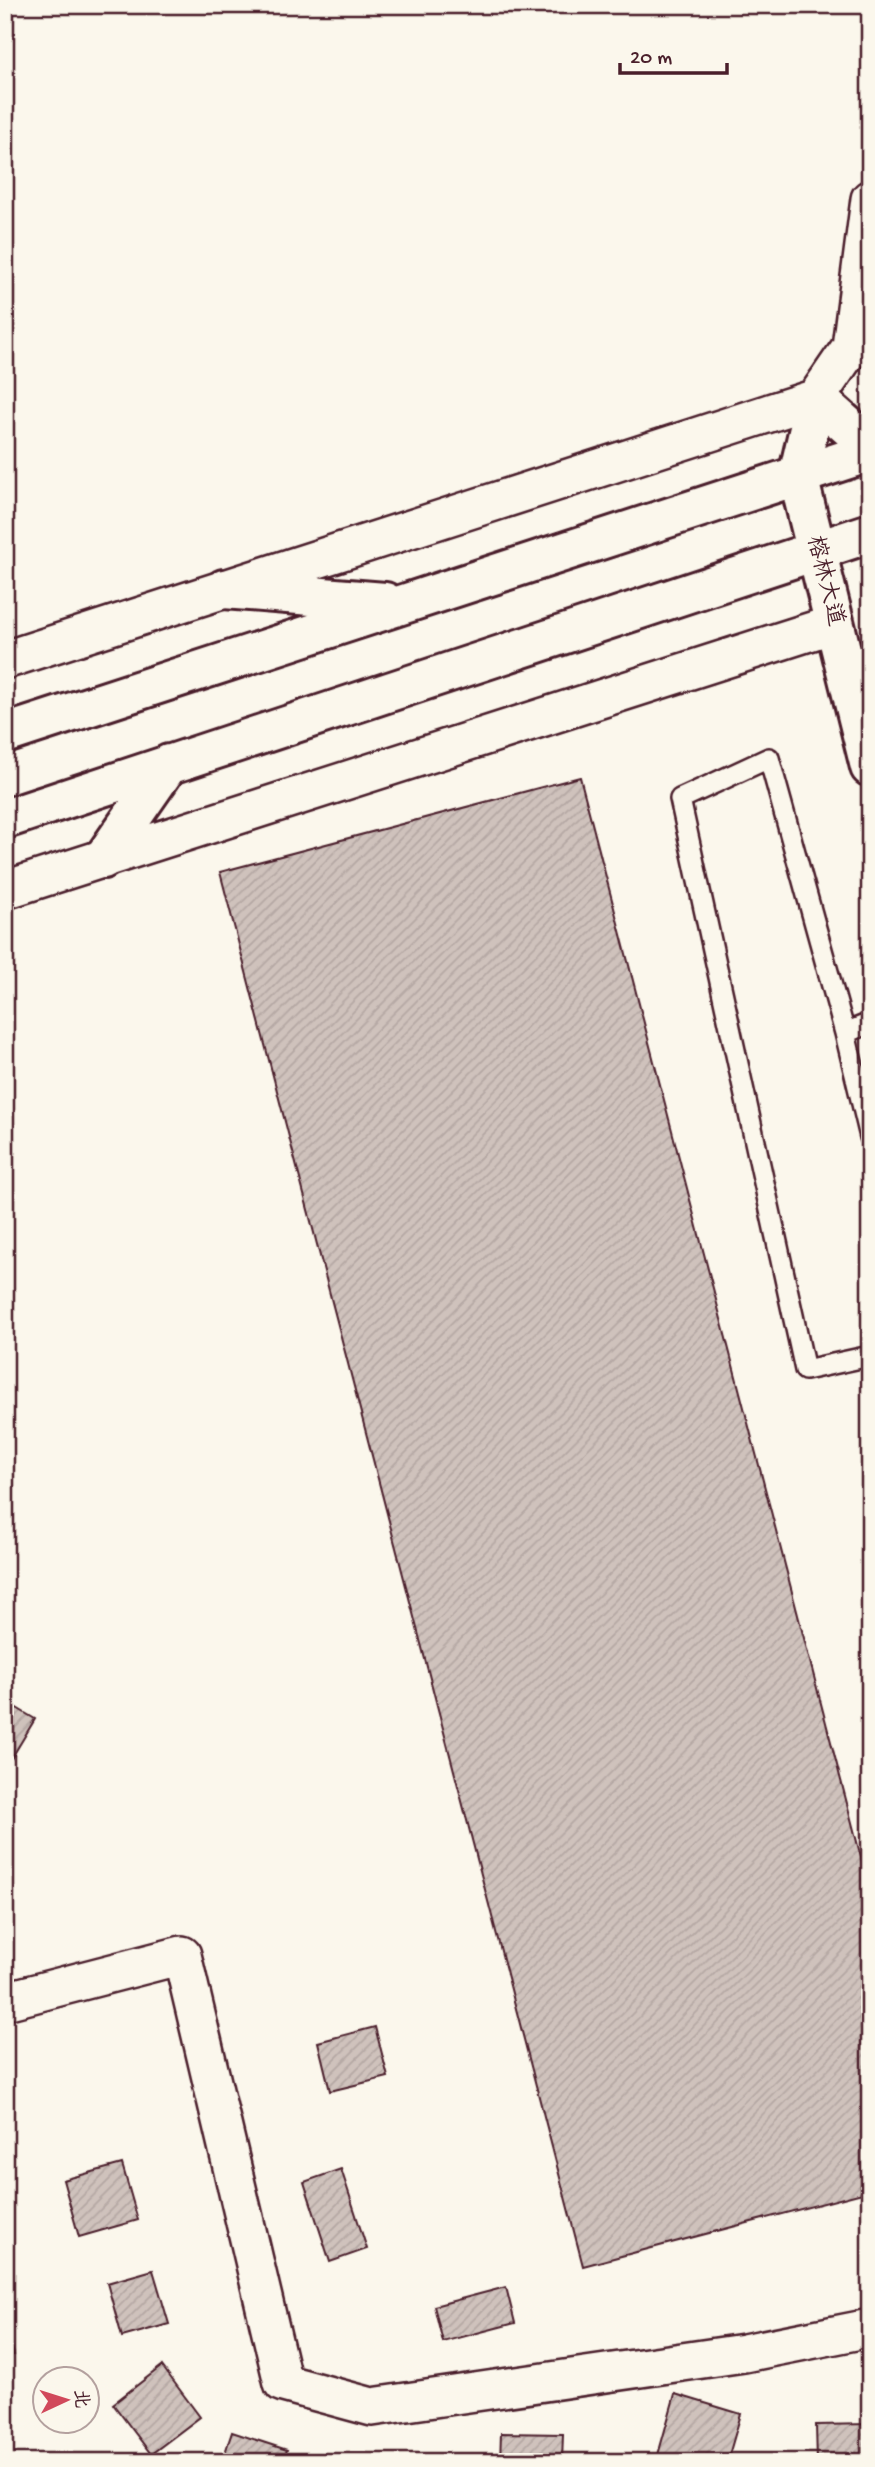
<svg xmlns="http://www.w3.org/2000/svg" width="875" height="2467" viewBox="0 0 875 2467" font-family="'Gochi Hand','LXGW WenKai TC',sans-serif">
<defs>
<pattern id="building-hatch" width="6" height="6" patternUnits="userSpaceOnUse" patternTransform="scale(1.75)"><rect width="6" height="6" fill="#cfc2bc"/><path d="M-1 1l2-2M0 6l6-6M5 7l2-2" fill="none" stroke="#b3a6a2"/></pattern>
</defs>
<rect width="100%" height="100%" fill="#fbf7ec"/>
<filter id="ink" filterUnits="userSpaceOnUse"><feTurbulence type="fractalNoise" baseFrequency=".0143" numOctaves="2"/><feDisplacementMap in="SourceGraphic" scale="14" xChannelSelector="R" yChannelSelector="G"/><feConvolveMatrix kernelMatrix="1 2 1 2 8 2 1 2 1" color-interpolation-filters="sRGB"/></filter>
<g filter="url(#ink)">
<!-- building -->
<path fill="url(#building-hatch)" stroke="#4a1f2b" stroke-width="2" d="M580,777L870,1892V2191L583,2266L220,872Z
M5,1701L35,1719L5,1769Z
M375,2027L388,2077L330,2091L318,2042Z
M122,2164L138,2220L79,2237L63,2180Z
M341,2169L367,2249L330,2262L304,2182Z
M153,2270L169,2324L122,2337L107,2283Z
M506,2287L515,2323L443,2342L434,2306Z
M5,2316L14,2355L5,2357Z
M162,2366L200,2417L151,2454L113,2404Z
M675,2394L741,2414L727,2462H656Z
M870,2424V2462H817L816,2425Z
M232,2432L287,2450L283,2462H222Z
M501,2433L563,2434L562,2462H500Z
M338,2455L355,2462H335Z
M409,2459L464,2462H409Z"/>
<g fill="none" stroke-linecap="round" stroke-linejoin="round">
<!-- service casing -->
<g stroke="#4a1f2b" stroke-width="24">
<path id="service" d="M845,1033L870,1023
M870,1137L845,1033L769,758L680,799L805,1370L870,1356"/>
</g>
<!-- minor casing -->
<g stroke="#4a1f2b" stroke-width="42">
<path id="minor" d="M5,660L816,398L851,347L870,199
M5,890L834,624
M5,2001L182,1955L283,2383L372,2407L744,2353L870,2328"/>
</g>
<!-- tertiary casing -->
<g stroke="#4a1f2b" stroke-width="44">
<path id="tertiary" d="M870,446L816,398L798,476L870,767"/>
</g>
<!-- secondary casing -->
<g stroke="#4a1f2b" stroke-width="44">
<path id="secondary" d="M224,589L385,602
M5,734L870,452
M5,819L870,533
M103,859L169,764"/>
</g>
<!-- service -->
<use href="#service" stroke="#fbf7ec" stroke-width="19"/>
<!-- minor -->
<use href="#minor" stroke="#fbf7ec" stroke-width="37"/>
<!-- tertiary -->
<use href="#tertiary" stroke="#fbf7ec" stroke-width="38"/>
<!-- secondary -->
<use href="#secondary" stroke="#fbf7ec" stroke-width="38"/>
</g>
</g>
<g text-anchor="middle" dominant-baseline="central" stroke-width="7" stroke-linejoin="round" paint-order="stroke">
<!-- street labels -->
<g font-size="23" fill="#4a1f2b" stroke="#fbf7ec">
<text transform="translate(824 581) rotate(76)">榕林大道</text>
</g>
</g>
<!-- margin -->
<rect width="875" height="2467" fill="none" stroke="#fbf7ec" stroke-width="28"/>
<rect x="14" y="14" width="847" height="2439" fill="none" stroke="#4a1f2b" stroke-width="2.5" filter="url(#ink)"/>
<!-- north arrow -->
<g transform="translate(66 2400) rotate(86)"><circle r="33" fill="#fbf7ec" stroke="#b4a19f" stroke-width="2"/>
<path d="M0-5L12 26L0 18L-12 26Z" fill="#d1495b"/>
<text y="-10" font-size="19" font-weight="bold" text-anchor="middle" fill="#4a1f2b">北</text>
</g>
<!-- scale -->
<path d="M620 63v10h107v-10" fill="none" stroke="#4a1f2b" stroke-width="3.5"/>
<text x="630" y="63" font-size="21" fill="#4a1f2b" stroke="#fbf7ec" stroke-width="5" paint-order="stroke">20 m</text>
</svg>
